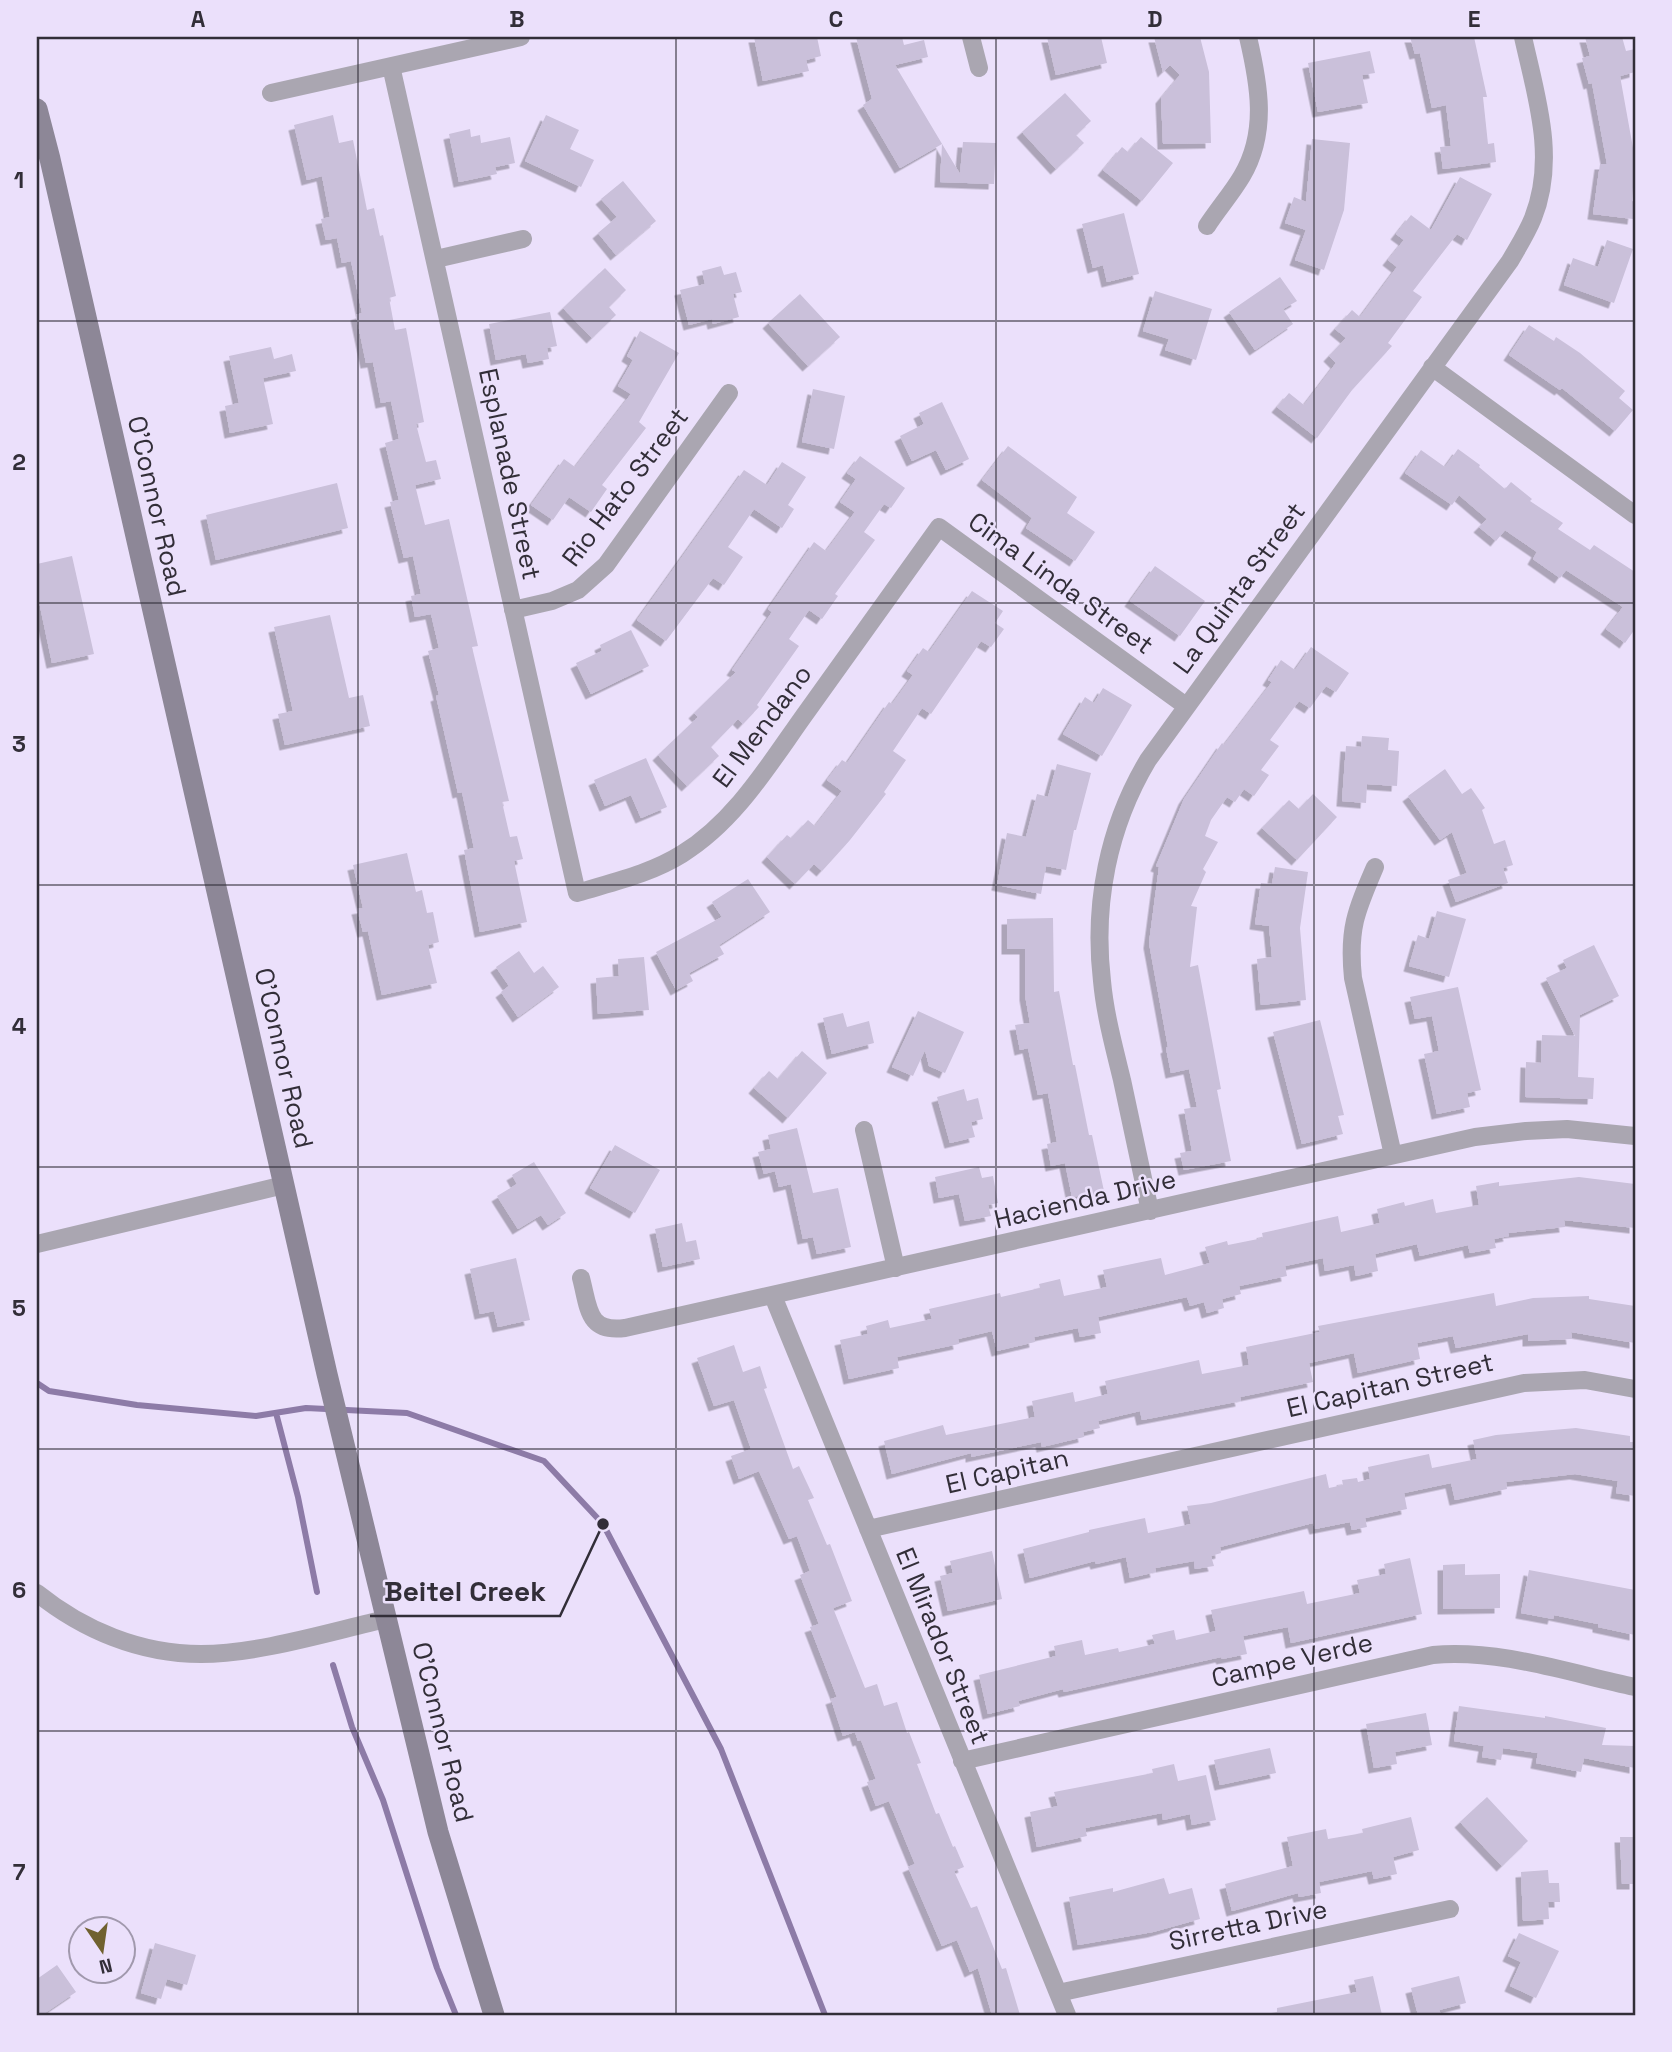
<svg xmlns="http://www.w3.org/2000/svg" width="1672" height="2052" viewBox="0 0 1672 2052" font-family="'Space Grotesk',sans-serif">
<defs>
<filter id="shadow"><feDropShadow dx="-5.5" dy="5.5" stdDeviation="0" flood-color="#0004"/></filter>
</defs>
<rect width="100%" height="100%" fill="#ebe0fb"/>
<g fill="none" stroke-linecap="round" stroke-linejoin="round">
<!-- stream -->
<path stroke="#8d7ba7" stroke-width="6" d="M37,1383L49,1391L137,1405L256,1416L306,1408L407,1413L544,1461L603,1524L721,1749L825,2015
M276,1413L298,1497L317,1592
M333,1665L352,1727L383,1800L437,1968L456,2015"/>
</g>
<!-- building -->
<path fill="#cac0da" filter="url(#shadow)" d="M754,37H817L821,56L806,60L809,71L763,81Z
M856,37H902L904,45L924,40L928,57L895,65L960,174L963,142L996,143L994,184L940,182L942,144L900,168L863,105L872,99Z
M1047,37H1101L1107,63L1056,75Z
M1154,37H1200L1209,72L1211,143L1163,144L1161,98L1180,75L1170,65L1163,72Z
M1410,37H1474L1487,97H1483L1488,144L1494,143L1496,162L1443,169L1440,147L1451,146L1446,105L1432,108L1420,53L1415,54Z
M1585,37H1622L1626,51L1635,49V72L1620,76L1635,159L1632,201L1635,202L1633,219L1593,214L1600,164H1607L1592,83L1589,84L1582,58L1590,56Z
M1370,51L1375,73L1362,75L1368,103L1318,112L1308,63Z
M1065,93L1091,121L1076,135L1084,143L1056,169L1022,132Z
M333,115L339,143L353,140L367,210L374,208L380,236L383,235L396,296L389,298L395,330L406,328L424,422L416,424L426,462L436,460L441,479L415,485L425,525L449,519L478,646L472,647L509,801L502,802L510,837L517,836L523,859L514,861L527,922L480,932L464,850L474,848L462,792L458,793L436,696L439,695L428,651L439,648L431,614L415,617L411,596L421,594L413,556L404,558L390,502L399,500L385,443L399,439L391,401L381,403L373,362L366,363L356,315L362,313L351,261L342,263L337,238L326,240L321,219L330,217L322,176L307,180L294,125Z
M546,115L579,130L570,149L594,160L581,187L525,161Z
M470,129L471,137L480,135L481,143L510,137L515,163L495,167L497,174L459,182L449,134Z
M1141,137L1173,163L1142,201L1103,170L1122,147L1128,152Z
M1312,139L1350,143L1344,210L1324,270L1295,260L1306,230L1285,223L1294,197L1306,202Z
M1460,177L1492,194L1467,240L1457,234L1413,291L1422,297L1388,343L1392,346L1352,390L1317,438L1277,407L1289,393L1304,405L1336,363L1329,356L1346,338L1335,329L1352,310L1360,317L1397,267L1388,260L1404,240L1396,234L1411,215L1431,230Z
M623,181L656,221L616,255L598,233L617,217L601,199Z
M1124,213L1139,274L1107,282L1103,265L1093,268L1082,224Z
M1607,240L1633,249L1614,303L1564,285L1573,258L1598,267Z
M721,266L724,275L736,272L742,292L733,294L739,317L713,324L712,319L689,325L680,290L705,284L702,271Z
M605,268L626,290L609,307L616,315L592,338L563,308Z
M1280,277L1297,301L1283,309L1293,324L1255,350L1229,312Z
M1155,291L1212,309L1196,360L1165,350L1169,339L1143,331Z
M800,294L840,337L808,366L768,323Z
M550,312L557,346L547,348L549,359L528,363L526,354L496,360L489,324Z
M1529,325L1554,341L1556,337L1580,353L1625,391L1619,398L1633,410L1615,431L1562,388L1560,390L1509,355Z
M640,331L679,353L639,422L646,428L602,485L607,489L591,512L569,497L553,520L531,505L564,459L575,467L631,394L618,386L633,360L627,356Z
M271,347L274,359L292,354L296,371L263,378L273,424L230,433L225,406L239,403L229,356Z
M813,389L845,396L834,449L802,442Z
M942,402L969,459L946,470L936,450L912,461L900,436L924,424L919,413Z
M1008,446L1077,497L1067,513L1095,532L1075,561L1026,528L1032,518L982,480Z
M1458,449L1480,465L1479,467L1505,489L1511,482L1532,499L1530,501L1563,523L1558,529L1590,550L1594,545L1635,572V629L1625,643L1606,629L1623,607L1566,570L1560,578L1533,559L1537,552L1505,530L1496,541L1479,527L1487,519L1459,495L1452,505L1405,473L1421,450L1445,467Z
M860,456L905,488L891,508L884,504L864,532L875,540L835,594L838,596L822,619L809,610L789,639L799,646L757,705L759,707L743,724L738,719L711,747L719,756L687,786L658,755L698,717L694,713L736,672L732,670L772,612L768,609L814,542L826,551L855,512L840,502L856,479L847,473Z
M782,462L806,477L788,505L794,509L782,528L754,509L728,547L743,557L724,585L713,578L666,641L637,620L744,470L767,485Z
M337,483L348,528L216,560L206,515Z
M72,556L94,654L52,663L37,592V564Z
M1155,566L1205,601L1180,636L1130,601Z
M972,591L1003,611L995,623L1004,629L991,647L981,641L931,714L922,708L893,751L906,760L884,792L886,794L850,840L822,871L814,864L795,884L767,857L787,835L791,838L808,820L815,826L842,791L827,780L842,760L847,763L889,702L892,704L913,675L907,671L923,648L929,652Z
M330,615L349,698L363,695L370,726L285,745L278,714L293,711L274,627Z
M631,630L649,666L591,694L576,663L602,651L600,645Z
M1311,647L1349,673L1336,692L1326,686L1310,708L1299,701L1270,740L1279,746L1261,770L1269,775L1254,796L1244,789L1235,802L1227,797L1211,820L1205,836L1218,842L1203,869L1206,872L1191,906L1197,907L1190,967L1198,965L1221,1089L1217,1090L1231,1161L1184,1170L1180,1153L1192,1151L1184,1109L1197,1107L1189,1069L1171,1073L1166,1048L1168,1047L1149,943L1159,867L1156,866L1184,799L1222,743L1224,745L1272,682L1268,680L1281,660L1295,670Z
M1103,688L1132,705L1102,756L1063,734L1085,697L1094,703Z
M1362,736L1389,738L1388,750L1399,751L1397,786L1367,784L1366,803L1342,801L1346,746L1361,747Z
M646,758L667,807L641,818L631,795L605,806L594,780Z
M1057,764L1091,773L1076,830H1074L1066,870L1046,866L1041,894L997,885L1007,833L1026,837L1037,794L1048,797Z
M1445,769L1462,794L1471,788L1485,808L1482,810L1494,844L1505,840L1513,865L1503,868L1508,883L1456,902L1448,880L1467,873L1452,832L1440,840L1408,796Z
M1313,794L1337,817L1297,860L1262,828L1289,800L1299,809Z
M407,853L416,892L422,890L427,913L433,912L439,942L428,945L437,983L382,995L368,931L363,932L357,909L363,908L353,865Z
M1275,867L1308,872L1300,928L1306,1000L1261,1005L1257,959L1272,957L1269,926L1255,924L1261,883L1272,884Z
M748,879L770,912L719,945L724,954L689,973L693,981L676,990L656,952L722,917L712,902Z
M1437,911L1466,919L1449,977L1409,966L1418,935L1429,939Z
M1053,918L1054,992L1059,991L1073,1065H1075L1089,1135H1092L1104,1191L1072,1197L1065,1163L1051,1166L1047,1144L1057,1142L1048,1093L1038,1095L1028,1048L1020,1050L1015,1025L1030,1023L1025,995V949H1007V919Z
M1594,945L1619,996L1580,1015L1578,1077L1594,1078L1593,1099L1525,1097L1526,1062L1541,1063L1542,1035L1575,1036L1546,978L1567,968L1563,960Z
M519,951L534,973L543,966L559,987L518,1017L501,992L509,986L496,967Z
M644,957L649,1010L598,1014L596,978L619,976L618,959Z
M1458,987L1481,1090L1467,1093L1470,1107L1437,1114L1424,1054L1439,1051L1432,1016L1415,1019L1410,997Z
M918,1011L964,1032L945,1073L929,1066L925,1050L913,1076L892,1067Z
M843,1013L847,1027L869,1021L874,1043L832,1054L823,1018Z
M1320,1020L1344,1115L1338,1116L1343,1134L1302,1144L1273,1032Z
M802,1051L827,1073L788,1118L754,1088L769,1071L778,1079Z
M964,1089L967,1101L978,1098L983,1119L971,1122L975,1137L950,1143L937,1097Z
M797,1128L813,1193L838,1188L851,1247L817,1254L813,1237L803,1239L791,1184L779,1187L775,1171L764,1174L758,1152L771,1149L768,1135Z
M615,1145L660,1170L635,1213L590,1188Z
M534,1162L566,1213L548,1225L541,1215L518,1229L497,1196L517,1184L512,1175Z
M979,1167L982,1178L993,1176L998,1203L988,1205L991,1216L965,1221L959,1194L939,1198L935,1177Z
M1579,1177L1635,1184V1228L1564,1220L1565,1227L1508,1233L1509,1236L1494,1239L1496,1248L1470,1253L1468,1245L1420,1256L1417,1244L1375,1254L1378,1271L1356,1276L1354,1265L1325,1271L1323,1258L1285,1266L1287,1276L1239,1286L1241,1294L1222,1299L1224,1308L1207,1313L1204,1302L1190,1306L1187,1297L1098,1317L1101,1333L1080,1337L1078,1328L1034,1337L1035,1342L997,1351L992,1331L958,1339L959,1344L897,1357L899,1368L849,1379L840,1340L868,1334L866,1326L888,1320L890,1328L932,1319L929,1309L1000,1293L1001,1297L1040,1288L1039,1284L1060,1279L1064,1296L1107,1287L1103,1270L1161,1258L1165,1275L1210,1263L1205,1247L1227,1241L1228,1245L1263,1238L1262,1233L1338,1216L1341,1232L1380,1223L1377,1209L1404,1202L1405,1206L1433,1199L1436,1213L1479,1205L1476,1186L1499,1182V1186Z
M682,1223L686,1242L696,1240L700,1259L663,1267L655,1229Z
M516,1258L530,1320L498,1327L494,1311L480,1314L470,1269Z
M1494,1293L1496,1306L1533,1298L1589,1296V1299L1635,1306V1343L1571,1332L1572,1339L1528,1341V1334L1456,1348L1453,1336L1417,1343L1420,1359L1358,1373L1354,1353L1309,1363L1313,1382L1240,1397L1241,1401L1142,1420L1140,1411L1098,1421L1100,1428L1083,1432L1084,1437L1042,1447L1041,1442L971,1457V1453L892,1474L884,1441L943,1425L946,1435L1035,1417L1032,1401L1073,1392L1075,1402L1108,1394L1105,1381L1199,1360L1202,1374L1249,1365L1246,1347L1320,1332L1318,1326Z
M734,1345L743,1372L760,1366L767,1388L764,1389L793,1469L799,1466L814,1498L808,1500L827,1545L830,1544L852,1601L833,1608L865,1688L877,1684L884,1706L897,1702L907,1733L909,1732L921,1763L917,1764L936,1814L939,1813L953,1847L955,1846L964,1867L954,1871L971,1908L977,1906L1002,1969L1006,1968L1020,2015H992L978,1968L970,1972L957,1940L942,1946L908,1867L915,1864L889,1801L876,1806L867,1782L876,1779L861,1740L858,1741L855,1732L843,1736L831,1699L837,1697L810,1627L819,1624L800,1575L810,1571L797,1536L789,1539L759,1471L739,1479L731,1456L751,1449L734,1400L714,1406L697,1358Z
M1576,1428L1630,1436V1442H1635V1496L1616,1493L1618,1481L1575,1474L1506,1482L1507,1489L1455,1500L1451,1483L1404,1493L1407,1509L1365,1518L1367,1527L1352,1530L1350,1522L1315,1529L1313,1523L1220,1547L1221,1553L1211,1556L1214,1566L1195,1569L1194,1561L1155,1568L1156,1572L1130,1578L1126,1557L1096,1564L1095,1561L1030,1578L1023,1549L1089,1532V1530L1145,1518L1148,1533L1191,1524L1187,1506L1211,1503L1326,1474L1329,1488L1343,1485L1342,1480L1357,1478L1358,1482L1370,1479L1368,1467L1429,1454L1432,1468L1477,1459L1473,1440L1496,1435Z
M992,1551L1002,1599L948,1611L940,1576L953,1573L950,1561Z
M1410,1558L1422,1614L1291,1643L1288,1627L1243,1636L1247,1654L1222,1659L1221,1657L1064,1692L1063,1689L1018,1701L1020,1706L988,1714L979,1675L1056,1656L1054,1646L1082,1640L1085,1655L1118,1648L1119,1652L1155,1644L1152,1635L1174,1630L1176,1640L1216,1631L1211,1610L1304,1591L1307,1604L1360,1593L1357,1580L1386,1574L1384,1564Z
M1465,1564V1575L1500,1574V1608L1443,1609V1565Z
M1529,1570L1635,1590V1635L1598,1627V1624L1554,1615L1553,1619L1521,1613Z
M1459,1706L1545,1718V1716L1606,1728L1602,1745L1635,1746V1768L1584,1758L1581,1772L1536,1763L1538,1753L1503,1748L1501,1760L1482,1757L1484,1746L1454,1741Z
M1426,1713L1432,1745L1395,1752L1397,1764L1374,1768L1366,1724Z
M1270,1748L1276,1773L1220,1785L1214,1760Z
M1174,1764L1178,1781L1206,1775L1216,1820L1192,1825L1190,1814L1163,1820L1162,1813L1085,1828L1087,1836L1037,1847L1030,1812L1058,1806L1054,1792L1153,1773L1152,1769Z
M1487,1797L1528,1841L1502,1866L1460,1822Z
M1411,1817L1419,1850L1393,1857L1397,1874L1374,1879L1372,1871L1319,1882L1321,1893L1299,1897L1298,1893L1232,1911L1225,1884L1293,1866L1287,1837L1326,1829L1328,1839L1363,1833L1362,1829Z
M1620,1837H1635V1884H1622Z
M1548,1870L1549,1883H1559L1560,1902H1548L1549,1919L1523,1921L1521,1872Z
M1164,1878L1169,1894L1192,1888L1200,1919L1153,1932L1078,1945L1069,1897L1113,1888V1892Z
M1519,1933L1559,1951L1536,1998L1510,1986L1521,1962L1508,1956Z
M155,1943L196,1955L187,1985L167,1979L161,1999L141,1993Z
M57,1965L76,1992L42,2015H37V1979Z
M1373,1976L1382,2015H1277V2008L1357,1992L1354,1980Z
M1459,1976L1466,2003L1439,2010L1441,2015H1418L1411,1988Z"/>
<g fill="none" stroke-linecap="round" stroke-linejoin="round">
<!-- street -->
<path stroke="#aaa6b1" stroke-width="18" d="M971,37L979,68
M391,66L577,893C613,882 650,874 682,854C737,820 771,761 808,710C852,649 895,588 939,527L1186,706
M271,93L521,37
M1207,226C1218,209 1232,193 1242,176C1268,132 1259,84 1248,37
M436,259L523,239
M1432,367L1635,515
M513,610L552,601L578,590L606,565L729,393
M1375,867C1356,911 1348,929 1353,978L1393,1155
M864,1130L896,1268
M1150,1211C1141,1167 1131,1124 1122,1080C1114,1047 1105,1014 1102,981C1093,904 1108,827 1148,760L1510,261C1518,247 1527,233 1533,218C1557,158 1536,96 1523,37
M37,1244L284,1185
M581,1278C589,1308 587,1333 625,1328L1475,1137L1526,1131L1567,1129L1635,1136
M773,1296L1067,2015
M868,1529L1524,1383L1585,1380L1635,1389
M37,1593C83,1630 140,1654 201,1654C258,1654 329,1632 386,1619
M962,1761L1433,1655C1501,1649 1569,1673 1635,1687
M1058,1993L1450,1909"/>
<!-- secondary -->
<path stroke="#8d8797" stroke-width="21" d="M37,109L50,159L327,1374L438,1832L494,2015"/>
</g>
<!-- grid -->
<path fill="none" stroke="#322e38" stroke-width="2" stroke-opacity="0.55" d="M358,37V2015M676,37V2015M996,37V2015M1314,37V2015M37,321H1635M37,603H1635M37,885H1635M37,1167H1635M37,1449H1635M37,1731H1635"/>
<g text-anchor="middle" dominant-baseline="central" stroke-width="5" stroke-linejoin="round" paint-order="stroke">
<!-- street labels -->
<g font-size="26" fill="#322e38" stroke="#ebe0fb">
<text transform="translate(510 474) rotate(78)">Esplanade Street</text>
<text transform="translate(625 487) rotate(-53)">Rio Hato Street</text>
<text transform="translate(157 506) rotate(77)">O'Connor Road</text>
<text transform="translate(1061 583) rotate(36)">Cima Linda Street</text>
<text transform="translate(1239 588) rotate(-54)">La Quinta Street</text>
<text transform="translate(762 726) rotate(-53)">El Mendano</text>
<text transform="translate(284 1058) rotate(77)">O'Connor Road</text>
<text transform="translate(1085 1199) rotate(-13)">Hacienda Drive</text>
<text transform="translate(1390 1385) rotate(-13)">El Capitan Street</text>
<text transform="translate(1007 1471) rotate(-13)">El Capitan</text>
<text transform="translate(943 1646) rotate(68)">El Mirador Street</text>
<text transform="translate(1292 1660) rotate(-13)">Campe Verde</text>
<text transform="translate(443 1732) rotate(76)">O'Connor Road</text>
<text transform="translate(1248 1925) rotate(-12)">Sirretta Drive</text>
</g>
</g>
<!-- callouts -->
<path fill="none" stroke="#322e38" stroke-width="2.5" d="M603 1524L560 1616H370"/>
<circle fill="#322e38" stroke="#ebe0fb" stroke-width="2.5" cx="603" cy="1524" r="7"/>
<g font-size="28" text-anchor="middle" font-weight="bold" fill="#322e38" stroke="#ebe0fb" stroke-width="5" stroke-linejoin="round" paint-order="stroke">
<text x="465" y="1601">Beitel Creek</text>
</g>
<!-- border -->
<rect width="1672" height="2052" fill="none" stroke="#ebe0fb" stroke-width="77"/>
<!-- north arrow -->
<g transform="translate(102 1950) rotate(167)"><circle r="33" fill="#ebe0fb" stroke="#a199ad" stroke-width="2"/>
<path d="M0-5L12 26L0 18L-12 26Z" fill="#70612f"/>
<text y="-10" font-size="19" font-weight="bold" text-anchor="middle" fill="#322e38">N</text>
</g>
<rect x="38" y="38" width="1596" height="1976" fill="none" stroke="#322e38" stroke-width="2.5"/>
<g font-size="23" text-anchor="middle" font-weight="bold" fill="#322e38">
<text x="198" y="27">A</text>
<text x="517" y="27">B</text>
<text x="836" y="27">C</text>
<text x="1155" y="27">D</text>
<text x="1474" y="27">E</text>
<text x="19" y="188">1</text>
<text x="19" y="470">2</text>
<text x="19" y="752">3</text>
<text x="19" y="1034">4</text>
<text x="19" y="1316">5</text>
<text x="19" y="1598">6</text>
<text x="19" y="1880">7</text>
</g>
</svg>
